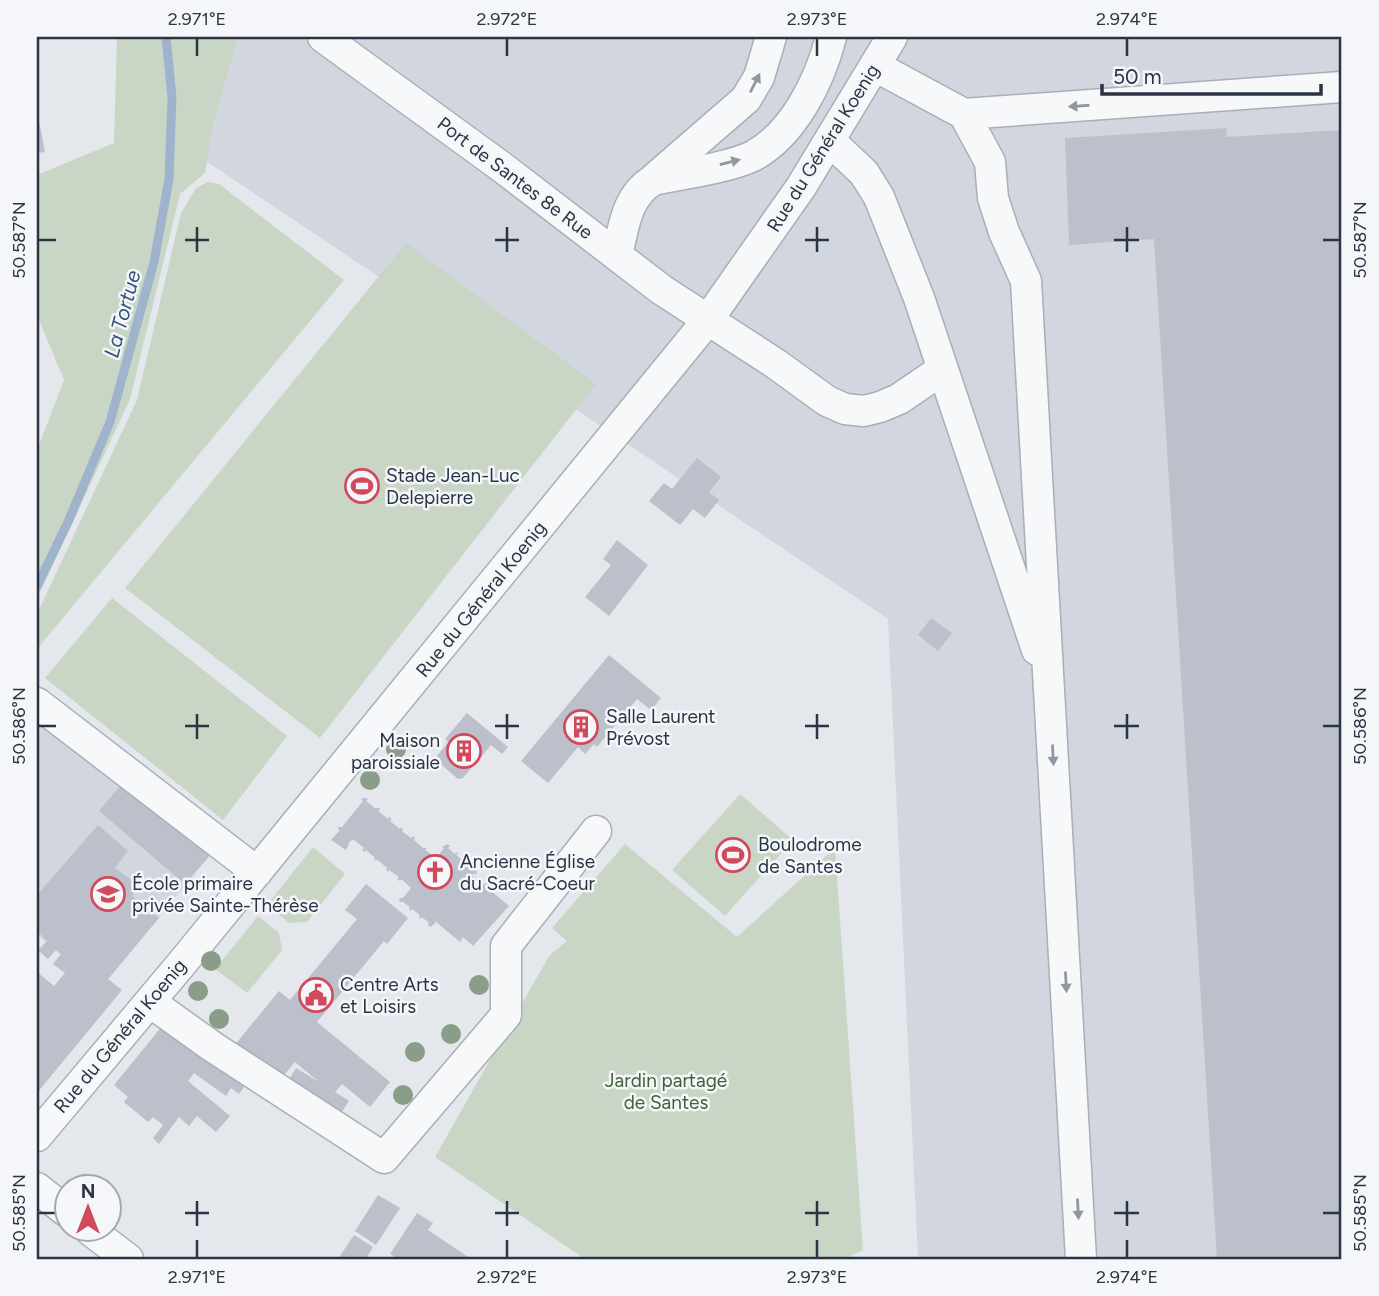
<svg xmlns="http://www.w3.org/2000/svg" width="1379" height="1296" viewBox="0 0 1379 1296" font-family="Figtree,sans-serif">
<rect width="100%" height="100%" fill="#e4e7ec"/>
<!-- built -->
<path fill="#d2d6de" d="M136,37H1342V1259H918L888,619L151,124Z
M46,722L212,853L101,988L37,935V732Z"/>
<!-- green -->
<path fill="#c9d6c5" d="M117,37H238L212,128L205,173L180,194L130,399L37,599V450L64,380L37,315V175L114,143Z
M208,182L219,184L344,280L37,649V614L137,400L181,213L196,188Z
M406,243L596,384L320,738L125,588Z
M112,598L287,736L223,820L45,678Z
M740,794L793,840L725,916L672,870Z
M625,844L737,937L835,848L863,1250L845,1259H585L435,1157L549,956L567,941L552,928Z
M313,847L345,874L307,922L289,923L267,905Z
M258,916L279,933L282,950L247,993L215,969Z"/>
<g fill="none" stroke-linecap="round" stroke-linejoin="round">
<!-- stream -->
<path stroke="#9fb4cc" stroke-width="9" d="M37,586L68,522L110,422L154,262L169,179L172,97L166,37"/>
</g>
<!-- building -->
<path fill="#bbc0ca" d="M37,110L45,152L37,153Z
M1227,128L1226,137L1342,130V1259H1217L1154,239L1069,245L1065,138Z
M697,458L721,477L709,492L719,500L705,518L693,509L680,525L649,501L664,483L672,489Z
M617,540L648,565L609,616L585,597L611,565L603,559Z
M931,618L952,633L938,651L918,635Z
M609,655L661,698L651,710L637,699L597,747L594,744L585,754L578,747L548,783L521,761Z
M467,713L508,747L502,754L491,745L463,778L458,779L437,761V756L448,742L445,739Z
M125,780L212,853L185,884L99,811Z
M363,798H366L368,799L366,801L376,809L378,807L380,809L378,811L388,819L389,817L392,819L390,821L400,829L401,827L403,829L402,831L411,838L413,836L415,838L414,840L423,848H427L425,850L436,858L444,848L442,847L447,844L450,846L448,848L455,854L456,852L458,854L456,855L465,862L466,860L468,862L467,864L474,869L475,867L477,869L476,875L474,873L472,875L485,885L488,880L494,885L490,890L509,906L473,946L463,937L460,942L435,921V924L430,927L428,925L429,923L422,917L421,919L419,917L420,915L412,909L411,911L409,909L410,907L403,902H400L399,898H403L411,888L401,879L400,881L397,879L399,877L389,870L388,872L386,870L387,868L378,860H374L375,858L366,850L364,852L362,850L364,848L354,840L350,841L346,850L331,840L339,831L338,827H342L363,801L361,799Z
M98,825L128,851L115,868L139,886L132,896L159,918L108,979L122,990L37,1093V972L54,986L65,973L53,964L61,954L56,950L48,959L38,950L47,941L37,931V895Z
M366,884L408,918L387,944L384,941L317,1022L390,1082L370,1107L342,1084L335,1092L349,1101L337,1119L285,1086L296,1068L319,1082L295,1062L278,1082L229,1052L279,991L290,1000L357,919L345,910Z
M163,1025L220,1060L216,1067L244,1087L239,1094L231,1088L226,1096L194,1073L188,1081L230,1116L216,1132L197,1116L189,1126L179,1117L159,1144L153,1138L163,1125L153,1117L148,1122L124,1102L128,1097L114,1085Z
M84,1173L103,1188H73Z
M378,1195L400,1208L376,1245L355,1231Z
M417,1213L433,1223L428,1230L468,1257L466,1259H398L390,1254Z
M354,1235L373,1247L366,1259H338Z"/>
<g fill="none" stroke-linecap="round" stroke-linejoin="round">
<!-- minor casing -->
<g stroke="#a9aeb7" stroke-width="33">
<path id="minor" d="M323,37L499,165L662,290L776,364L827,401L845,409L864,411L880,407L899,399L943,369
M875,66L964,114L1342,87
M964,114L990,162L993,198L1004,232L1026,281L1081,1259
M830,141L864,173L879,197L919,298L1037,650
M656,177L746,99L759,77L771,37
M617,255C624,226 626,197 653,180C681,174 728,168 753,156C794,134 820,80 831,37
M37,703L257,872
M150,1002L213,1047L384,1158L506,1015V946L596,831
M37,1136L183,962L707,321L801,187L892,37
M37,1188L66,1211
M90,1230L128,1259"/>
</g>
<!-- minor -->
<use href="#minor" stroke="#f7f8fa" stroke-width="30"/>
</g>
<!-- trees -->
<g fill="#899d89">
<circle cx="396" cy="749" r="10"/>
<circle cx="370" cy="780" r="10"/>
<circle cx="211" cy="961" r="10"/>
<circle cx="479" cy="985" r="10"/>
<circle cx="198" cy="991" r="10"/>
<circle cx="219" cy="1019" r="10"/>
<circle cx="451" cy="1034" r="10"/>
<circle cx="415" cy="1052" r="10"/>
<circle cx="403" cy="1095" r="10"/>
</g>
<!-- one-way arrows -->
<defs><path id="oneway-solid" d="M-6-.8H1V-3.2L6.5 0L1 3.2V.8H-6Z" transform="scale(1.75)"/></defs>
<g fill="#9196a0">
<use href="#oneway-solid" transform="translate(755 83) rotate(-63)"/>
<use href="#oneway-solid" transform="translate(1079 106) rotate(176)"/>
<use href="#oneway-solid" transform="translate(730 162) rotate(-14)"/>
<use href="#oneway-solid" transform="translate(1053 755) rotate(87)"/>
<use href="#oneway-solid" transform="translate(1066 982) rotate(87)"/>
<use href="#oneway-solid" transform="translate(1078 1209) rotate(87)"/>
</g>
<!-- ticks -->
<path fill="none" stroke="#2b3445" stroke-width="2.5" d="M197,38V56M507,38V56M817,38V56M1127,38V56M197,227V252M507,227V252M817,227V252M1127,227V252M38,240H56M185,240H209M495,240H519M805,240H829M1114,240H1139M1323,240H1340M197,714V739M507,714V739M817,714V739M1127,714V739M38,726H56M185,726H209M495,726H519M805,726H829M1114,726H1139M1323,726H1340M197,1201V1226M507,1201V1226M817,1201V1226M1127,1201V1226M38,1213H56M185,1213H209M495,1213H519M805,1213H829M1114,1213H1139M1323,1213H1340M197,1240V1258M507,1240V1258M817,1240V1258M1127,1240V1258"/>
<!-- icons -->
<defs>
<g id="stadium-ring" transform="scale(1.75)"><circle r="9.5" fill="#f4f6f9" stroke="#d1495b" stroke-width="1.5"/><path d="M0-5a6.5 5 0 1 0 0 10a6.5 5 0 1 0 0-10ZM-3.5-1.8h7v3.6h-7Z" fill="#d1495b"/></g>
<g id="building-ring" transform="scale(1.75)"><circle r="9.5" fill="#f4f6f9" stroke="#d1495b" stroke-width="1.5"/><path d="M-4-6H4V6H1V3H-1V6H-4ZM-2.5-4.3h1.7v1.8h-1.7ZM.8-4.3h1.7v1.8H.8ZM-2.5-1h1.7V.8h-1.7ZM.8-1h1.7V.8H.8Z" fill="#d1495b"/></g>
<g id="church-ring" transform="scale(1.75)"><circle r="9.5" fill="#f4f6f9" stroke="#d1495b" stroke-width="1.5"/><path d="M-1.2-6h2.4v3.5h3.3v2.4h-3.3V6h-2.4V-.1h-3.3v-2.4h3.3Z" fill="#d1495b"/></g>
<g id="school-ring" transform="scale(1.75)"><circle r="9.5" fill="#f4f6f9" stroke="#d1495b" stroke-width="1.5"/><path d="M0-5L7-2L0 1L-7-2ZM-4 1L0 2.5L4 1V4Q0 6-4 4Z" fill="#d1495b"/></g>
<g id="civic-ring" transform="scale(1.75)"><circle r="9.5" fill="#f4f6f9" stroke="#d1495b" stroke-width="1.5"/><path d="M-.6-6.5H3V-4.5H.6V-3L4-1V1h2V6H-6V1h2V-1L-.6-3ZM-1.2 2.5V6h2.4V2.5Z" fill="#d1495b"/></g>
</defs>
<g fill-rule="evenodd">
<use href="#stadium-ring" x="362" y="486"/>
<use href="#building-ring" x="581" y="727"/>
<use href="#building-ring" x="464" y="751"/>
<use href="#stadium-ring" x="733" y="855"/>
<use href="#church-ring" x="435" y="872"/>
<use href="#school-ring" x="108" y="894"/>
<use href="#civic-ring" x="316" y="995"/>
</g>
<g text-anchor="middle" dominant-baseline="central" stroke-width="5" stroke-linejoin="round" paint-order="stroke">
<!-- street labels -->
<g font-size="19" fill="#2b3445" stroke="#f4f6f9">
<text transform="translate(823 148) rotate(-58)">Rue du Général Koenig</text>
<text transform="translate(515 178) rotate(37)">Port de Santes 8e Rue</text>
<text transform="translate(481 599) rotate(-51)">Rue du Général Koenig</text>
<text transform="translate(120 1036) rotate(-50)">Rue du Général Koenig</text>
</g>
<!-- poi labels -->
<g font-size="19" fill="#2b3445" stroke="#f4f6f9" text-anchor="start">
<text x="386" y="475">Stade Jean-Luc<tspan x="386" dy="22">Delepierre</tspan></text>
<text x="606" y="716">Salle Laurent<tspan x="606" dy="22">Prévost</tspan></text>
<text x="440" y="740" text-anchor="end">Maison<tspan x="440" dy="22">paroissiale</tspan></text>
<text x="758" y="844">Boulodrome<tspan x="758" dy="22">de Santes</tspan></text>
<text x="460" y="861">Ancienne Église<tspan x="460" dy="22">du Sacré-Coeur</tspan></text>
<text x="132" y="883">École primaire<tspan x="132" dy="22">privée Sainte-Thérèse</tspan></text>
<text x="340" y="984">Centre Arts<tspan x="340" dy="22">et Loisirs</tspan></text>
</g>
<!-- park labels -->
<g font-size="19" fill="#3f6138" stroke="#f4f6f9">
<text x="666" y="1080">Jardin partagé<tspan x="666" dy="22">de Santes</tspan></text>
</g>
<!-- water labels -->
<g font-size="21" font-style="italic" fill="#34527a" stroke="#f4f6f9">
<text transform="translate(122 314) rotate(-75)">La Tortue</text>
</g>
</g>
<!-- border -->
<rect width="1379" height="1296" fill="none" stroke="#f4f6f9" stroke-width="77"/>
<!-- north arrow -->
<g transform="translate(88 1208)"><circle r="33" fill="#f4f6f9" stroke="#a4a8b1" stroke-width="2"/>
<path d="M0-5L12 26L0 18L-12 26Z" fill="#d1495b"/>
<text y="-10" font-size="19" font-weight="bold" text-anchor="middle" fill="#2b3445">N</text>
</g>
<!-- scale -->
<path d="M1102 84v10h219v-10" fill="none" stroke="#2b3445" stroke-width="3.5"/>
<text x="1113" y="84" font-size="21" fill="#2b3445" stroke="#f4f6f9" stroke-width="5" paint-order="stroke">50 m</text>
<rect x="38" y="38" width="1302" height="1220" fill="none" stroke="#2b3445" stroke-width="2.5"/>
<g font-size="18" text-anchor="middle" fill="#2b3445">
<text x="197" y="25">2.971°E</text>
<text x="507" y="25">2.972°E</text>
<text x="817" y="25">2.973°E</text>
<text x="1127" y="25">2.974°E</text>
<text transform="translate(19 240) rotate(-90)" y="6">50.587°N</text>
<text transform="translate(1360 240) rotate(-90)" y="6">50.587°N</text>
<text transform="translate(19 726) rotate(-90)" y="6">50.586°N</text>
<text transform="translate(1360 726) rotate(-90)" y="6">50.586°N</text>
<text transform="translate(19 1213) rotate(-90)" y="6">50.585°N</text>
<text transform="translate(1360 1213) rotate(-90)" y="6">50.585°N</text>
<text x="197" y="1283">2.971°E</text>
<text x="507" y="1283">2.972°E</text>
<text x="817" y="1283">2.973°E</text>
<text x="1127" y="1283">2.974°E</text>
</g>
</svg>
